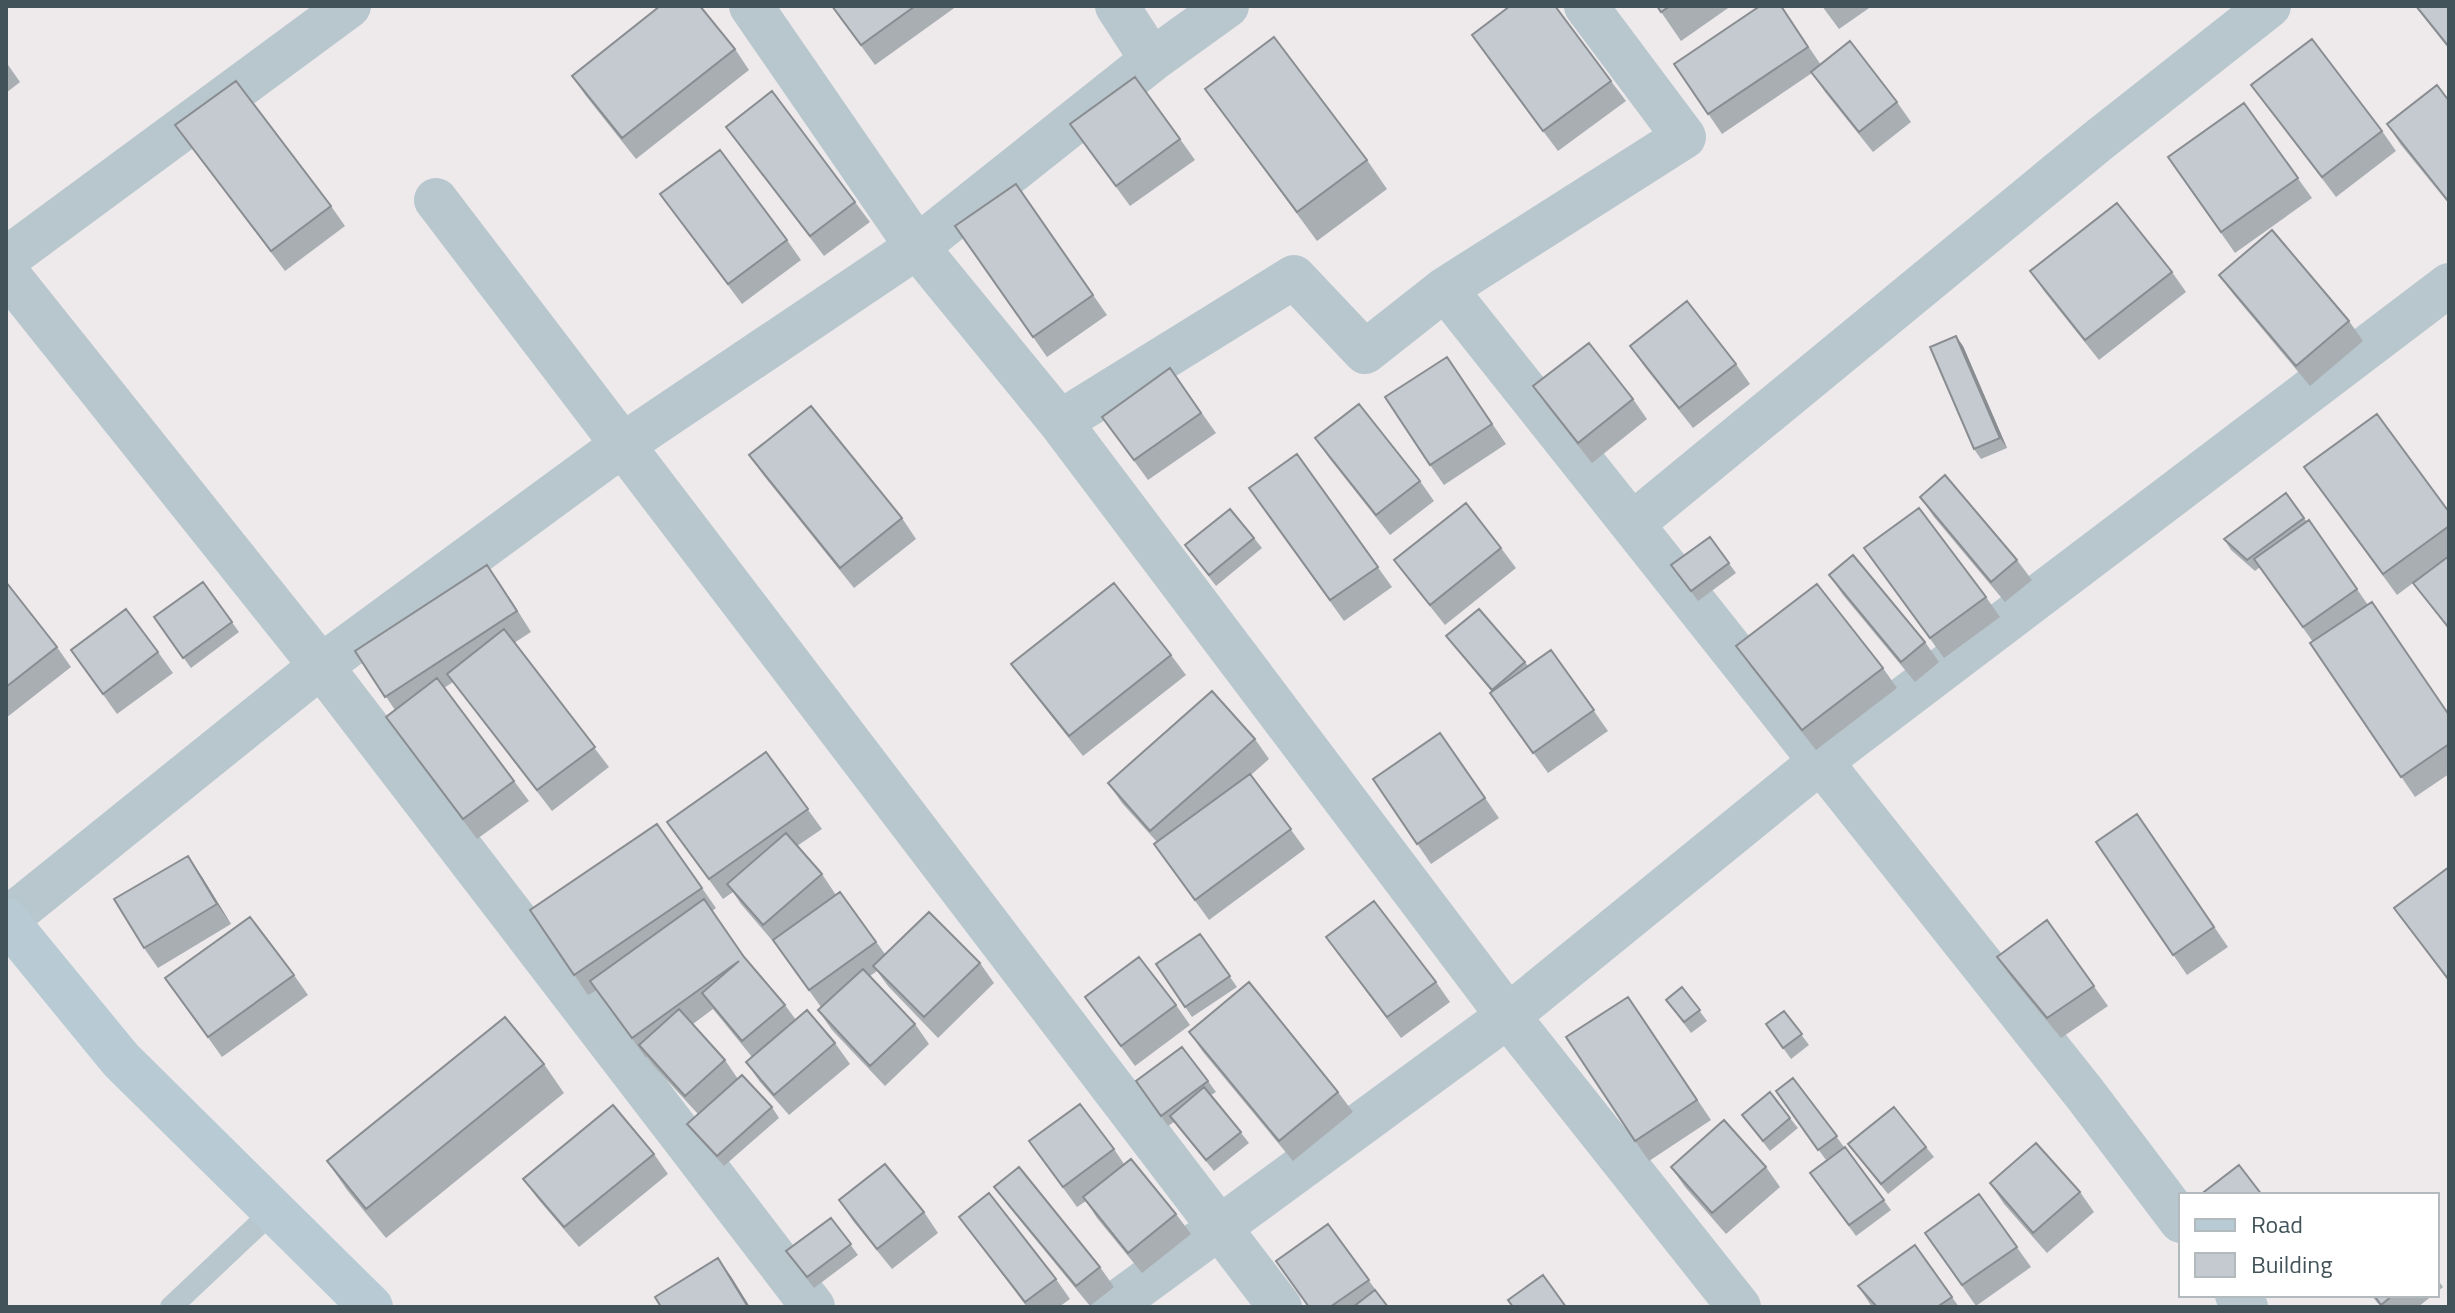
<svg xmlns="http://www.w3.org/2000/svg" width="2455" height="1313" viewBox="0 0 2455 1313" font-family="'Titillium Web',sans-serif">
<rect width="100%" height="100%" fill="#eeeaeb"/>
<g fill="none" stroke-linecap="round" stroke-linejoin="round">
<!-- lane -->
<path stroke="#b7c7cd" stroke-width="22" d="M171,1307L274,1210"/>
<!-- street -->
<path stroke="#b7c7cd" stroke-width="44" d="M751,6L917,247L1060,422L1508,1016L1739,1307
M1117,6L1152,60
M436,200L1280,1307
M6,259L349,6
M6,272L321,666L813,1307
M1445,289L2085,1094L2181,1221
M1060,422L1294,277L1365,352L1445,289L1684,137L1586,6
M1632,524L2099,140L2269,6
M6,920L321,666L621,446L917,247L1152,60L1227,6
M2237,1295L2246,1307
M1111,1307L1508,1016L1820,762L2449,285"/>
<!-- secondary -->
<path stroke="#b8cbd4" stroke-width="44" d="M6,920L121,1060L371,1307"/>
</g>
<!-- wall -->
<path fill="#a9aeb2" d="M832,6H957L875,65Z
M1657,6H1731L1681,41Z
M1781,6L1821,65L1897,102L1911,122L1873,152L1825,92L1812,73L1722,134L1674,64Z
M1822,6H1872L1839,29Z
M2415,6H2449V49Z
M735,49L749,70L636,159L586,96L572,76Z
M1486,55L1611,81L1626,101L1558,151Z
M6,62L20,82L6,93Z
M2251,85L2382,131L2396,151L2336,197Z
M1205,89L1367,160L1387,189L1317,241Z
M2449,101V204L2401,145L2387,124Z
M2244,103L2312,198L2235,253L2168,157Z
M1070,124L1180,139L1195,160L1130,206Z
M175,125L331,206L345,226L285,271Z
M726,127L855,202L870,222L824,256Z
M1016,184L1107,315L1047,357L955,226Z
M660,194L787,240L801,260L742,304Z
M2030,271L2172,272L2186,292L2099,360L2044,291Z
M2219,275L2349,321L2363,341L2310,386L2234,295Z
M1630,346L1736,364L1750,384L1693,428L1644,366Z
M1963,346L2007,448L1981,459L1974,449Z
M1447,357L1506,444L1444,485L1430,465Z
M1170,368L1216,433L1148,480L1102,417Z
M1533,386L1633,399L1647,419L1592,463L1547,406Z
M1315,438L1420,481L1434,501L1390,535L1329,458Z
M1297,454L1392,587L1344,621L1249,488Z
M749,455L902,518L916,539L854,588L764,476Z
M2304,467L2449,512V630L2413,583L2425,574L2397,595Z
M2286,493L2307,522L2309,520L2368,605L2449,715V774L2415,797L2310,643L2313,642L2260,567L2255,571L2231,550L2224,539Z
M1920,497L2017,560L2032,580L2005,602L1934,517Z
M1710,537L1736,573L1698,601L1671,565Z
M1254,538L1262,548L1216,586L1185,545Z
M1501,548L1516,568L1445,625L1409,580L1394,560Z
M1864,548L1986,597L2000,617L1944,658Z
M487,565L531,632L514,643L609,767L552,811L453,682L444,688L529,801L477,839L386,717L395,710L355,651Z
M1829,575L1925,642L1939,662L1915,682L1843,595Z
M6,582L57,647L71,667L6,718Z
M203,582L239,632L191,668L154,617Z
M1446,636L1525,662L1528,666L1551,650L1608,731L1548,773L1490,693L1492,692Z
M1736,646L1883,668L1897,688L1816,750L1750,666Z
M71,650L158,652L173,673L117,714Z
M1171,655L1186,675L1083,756L1026,684L1011,664Z
M1440,733L1499,818L1431,864L1373,779Z
M1255,739L1269,759L1251,775L1305,849L1209,920L1154,844L1157,842L1122,803L1108,783Z
M766,752L822,829L797,846L822,874L836,895L840,892L885,954L980,963L994,983L938,1038L888,986L877,971L870,976L915,1024L929,1044L885,1086L832,1030L818,1010L821,1007L776,945L741,904L733,892L723,899L667,822Z
M2137,814L2228,947L2187,975L2096,842Z
M657,824L716,908L712,911L745,958L785,1005L796,1020L835,1043L850,1064L789,1115L760,1082L746,1062L752,1057L713,1009L693,1024L725,1060L738,1079L772,1107L779,1118L724,1166L695,1134L687,1124L698,1114L653,1065L647,1057L646,1058L597,990L588,995L530,910Z
M2449,867V982L2394,908Z
M202,877L231,924L158,968L144,948Z
M2047,920L2108,1006L2061,1038L2011,977L1997,957Z
M1200,934L1237,987L1192,1017L1156,964Z
M1326,937L1436,982L1450,1002L1401,1038Z
M294,975L308,995L222,1057L165,978Z
M1682,987L1707,1021L1691,1033L1666,1000Z
M1085,997L1176,1005L1190,1025L1135,1066Z
M1784,1011L1809,1045L1791,1059L1766,1024Z
M1642,1017L1711,1120L1649,1161L1635,1141Z
M1189,1032L1338,1092L1353,1112L1293,1161L1203,1052Z
M544,1064L564,1093L386,1238L347,1190L327,1161Z
M1793,1078L1844,1147L1826,1160L1776,1091Z
M1136,1081H1208L1216,1092L1211,1095L1249,1143L1214,1171L1174,1122L1168,1126Z
M1742,1115L1790,1118L1798,1128L1770,1151Z
M1029,1141L1114,1149L1124,1164L1176,1214L1191,1234L1142,1273L1097,1218L1086,1201L1077,1207Z
M1848,1144L1926,1147L1934,1157L1888,1194Z
M1845,1147L1891,1210L1856,1236L1810,1173Z
M654,1154L668,1174L579,1247L538,1199L523,1179Z
M1671,1167H1766L1780,1187L1726,1234L1685,1187Z
M1990,1183L2080,1192L2094,1212L2047,1253L2004,1204Z
M994,1187L1100,1267L1114,1287L1090,1306L1009,1207Z
M1979,1194L2031,1267L1976,1306L1925,1233Z
M839,1200L924,1212L938,1233L892,1269L853,1221Z
M959,1217L1056,1279L1070,1299L1059,1307H1027Z
M831,1218L858,1255L814,1288L786,1251Z
M1328,1224L1388,1307H1309Z
M1915,1245L1959,1307H1872L1858,1286Z
M2437,1279L2443,1287L2437,1292Z
M2371,1295H2433L2418,1307H2381Z"/>
<!-- shaded-wall -->
<path fill="#898d91" d="M1956,336L1963,346L2007,448L2000,438Z
M487,565L501,585L531,632L517,611Z
M188,856L202,877L231,924L217,904Z
M718,1258L732,1278L750,1307H748Z"/>
<!-- building -->
<path fill="#c4cacf" stroke="#898d91" stroke-width="2" d="M660,6H700L735,49L622,138L572,76Z
M832,6H915L861,45Z
M1510,6H1555L1611,81L1543,131L1472,35Z
M1657,6H1670L1661,12Z
M1760,6H1781L1808,47L1708,114L1674,64Z
M2416,6H2449V47Z
M1274,37L1367,160L1297,212L1205,89Z
M2312,39L2382,131L2322,177L2251,85Z
M1850,41L1897,102L1859,132L1811,72Z
M1135,77L1180,139L1116,186L1070,124Z
M236,81L331,206L271,251L175,125Z
M2437,85L2449,101V202L2387,124Z
M772,91L855,202L810,236L726,127Z
M2244,103L2298,178L2221,232L2168,157Z
M720,150L787,240L728,284L660,194Z
M1016,184L1093,295L1033,337L955,226Z
M2117,203L2172,272L2085,340L2030,271Z
M2272,230L2349,321L2296,366L2219,275Z
M1687,301L1736,364L1679,408L1630,346Z
M1956,336L2000,438L1974,449L1930,347Z
M1589,343L1633,399L1578,443L1533,386Z
M1447,357L1492,424L1430,465L1385,397Z
M1170,368L1201,413L1134,460L1102,417Z
M1359,404L1420,481L1376,515L1315,438Z
M811,406L902,518L840,568L749,455Z
M2377,414L2449,512V526L2383,574L2304,467Z
M1297,454L1378,567L1330,600L1249,488Z
M1945,475L2017,560L1991,582L1920,497Z
M2286,493L2304,518L2247,560L2224,539Z
M1466,503L1501,548L1430,605L1394,560Z
M1919,508L1986,597L1930,638L1864,548Z
M1230,509L1254,538L1209,575L1185,545Z
M2309,520L2357,589L2303,627L2254,559Z
M1710,537L1729,563L1691,591L1671,565Z
M1853,555L1925,642L1901,662L1829,575Z
M2449,556V628L2413,583Z
M487,565L517,611L385,697L355,651Z
M6,582L57,647L6,687Z
M203,582L232,622L183,658L154,617Z
M1114,583L1171,655L1069,736L1011,664Z
M1817,584L1883,668L1802,730L1736,646Z
M2372,602L2449,715V744L2401,777L2310,643Z
M126,609L158,652L103,694L71,650Z
M1479,609L1525,662L1492,690L1446,636Z
M504,629L595,747L537,790L447,674Z
M1551,650L1594,710L1533,753L1490,693Z
M437,678L514,781L463,819L386,717Z
M1212,691L1255,739L1150,831L1108,783Z
M1440,733L1485,798L1417,844L1373,779Z
M766,752L808,809L709,879L667,822Z
M1250,774L1291,829L1195,900L1154,844Z
M2137,814L2214,927L2173,955L2096,842Z
M657,824L702,888L574,975L530,910Z
M786,833L822,874L763,925L727,884Z
M188,856L217,904L144,948L114,899Z
M2449,867V980L2394,908Z
M840,892L876,942L809,990L773,940Z
M704,899L744,957L785,1005L742,1041L702,993L739,961L632,1038L590,981Z
M1374,901L1436,982L1387,1017L1326,937Z
M929,912L980,963L924,1017L873,966Z
M250,917L294,975L208,1037L165,978Z
M2047,920L2094,986L2047,1018L1997,957Z
M1200,934L1230,976L1185,1007L1156,964Z
M1139,957L1176,1005L1121,1046L1085,997Z
M863,969L915,1024L870,1066L818,1010Z
M1249,982L1338,1092L1279,1141L1189,1032Z
M1682,987L1700,1010L1684,1022L1666,1000Z
M1628,997L1697,1100L1635,1141L1566,1037Z
M679,1009L725,1060L685,1096L639,1045Z
M807,1010L835,1043L774,1095L746,1062Z
M1784,1011L1802,1034L1783,1048L1766,1024Z
M505,1017L544,1064L366,1209L327,1161Z
M1182,1047L1208,1081L1161,1116L1136,1081Z
M742,1075L772,1107L717,1156L687,1124Z
M1793,1078L1837,1136L1818,1150L1776,1091Z
M1204,1087L1241,1132L1206,1160L1170,1116Z
M1770,1092L1790,1118L1763,1141L1742,1115Z
M1080,1104L1114,1149L1063,1187L1029,1141Z
M613,1105L654,1154L564,1227L523,1179Z
M1894,1107L1926,1147L1881,1184L1848,1144Z
M1724,1120L1766,1167L1712,1213L1671,1167Z
M2036,1143L2080,1192L2033,1233L1990,1183Z
M1845,1147L1884,1200L1849,1225L1810,1173Z
M1131,1159L1176,1214L1128,1253L1083,1197Z
M885,1164L924,1212L877,1249L839,1200Z
M2239,1165L2262,1195H2200Z
M1019,1167L1100,1267L1076,1286L994,1187Z
M989,1193L1056,1279L1025,1302L959,1217Z
M1979,1194L2017,1247L1962,1285L1925,1233Z
M831,1218L851,1244L807,1277L786,1251Z
M1328,1224L1369,1280L1330,1307H1309L1276,1261Z
M1915,1245L1952,1297L1937,1307H1877L1858,1286Z
M718,1258L748,1307H661L655,1297Z
M1543,1275L1566,1307H1513L1508,1300Z
M1375,1290L1388,1307H1353Z
M2374,1295H2393L2381,1305Z"/>
<!-- border -->
<rect width="2455" height="1313" fill="none" stroke="#42535a" stroke-width="16"/>
<!-- legend -->
<rect x="2179" y="1193" width="260" height="104" fill="#ffffff" stroke="#b3babd" stroke-width="2"/>
<rect x="2195" y="1219" width="40" height="12" fill="#b8cbd4" stroke="#b3babd" stroke-width="2"/>
<text x="2251" y="1233" font-size="24" fill="#42535a">Road</text>
<rect x="2195" y="1253" width="40" height="24" fill="#c4cacf" stroke="#b3babd" stroke-width="2"/>
<text x="2251" y="1273" font-size="24" fill="#42535a">Building</text>
</svg>
